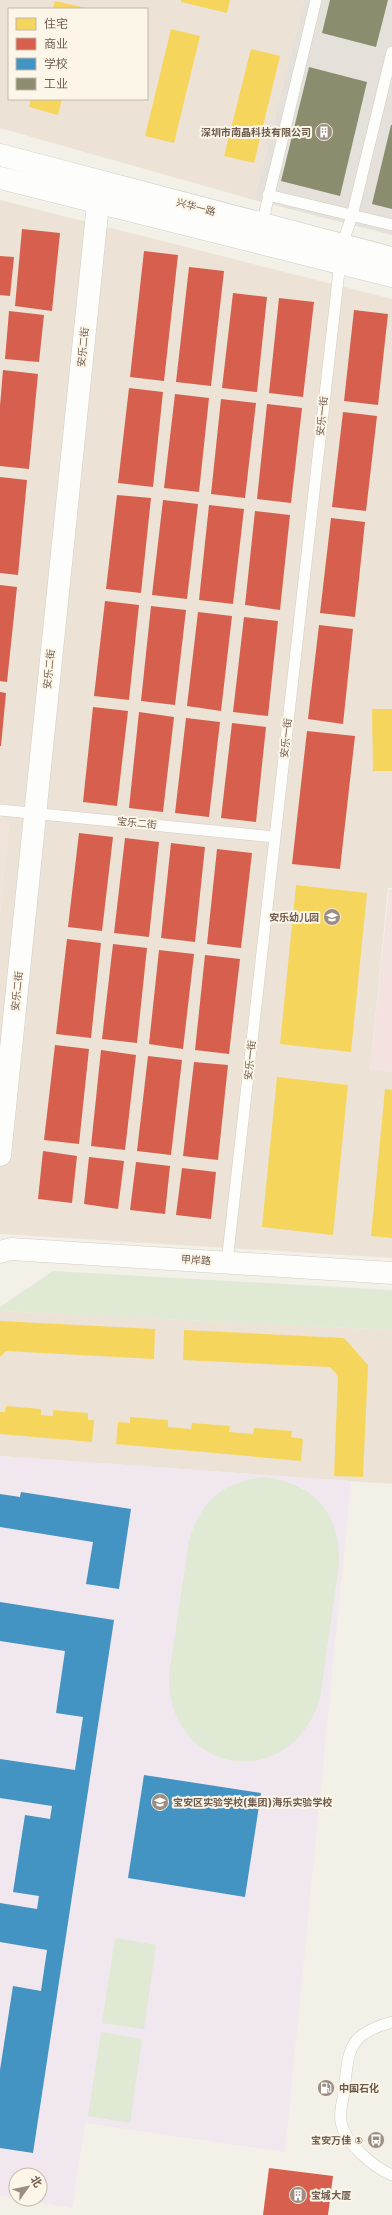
<svg xmlns="http://www.w3.org/2000/svg" width="392" height="2215" viewBox="0 0 392 2215" font-family="'DejaVu Sans','Noto Sans SC',sans-serif">
<rect width="100%" height="100%" fill="#f3f0e8"/>
<!-- residential -->
<path fill="#ece3d6" fill-rule="evenodd" d="M0,0H304L254,200L0,128ZM9,9H147V99H9Z
M0,200L392,299V888H388L370,1070L392,1072V1258L0,1234V913L9,821L0,820Z
M0,1311L392,1330V1484L0,1456Z"/>
<!-- commercial -->
<path fill="#f0e3d9" d="M0,820L9,821L0,913Z"/>
<!-- industrial -->
<path fill="#e5e0d9" d="M304,0H392V235L254,200Z"/>
<!-- education -->
<path fill="#f0e7ef" d="M0,1456L351,1481L285,2152L85,2123L72,2208L20,2199H40V2175H16V2198L0,2196Z"/>
<!-- medical -->
<path fill="#f4e2e0" d="M389,889H392V1072L370,1070Z"/>
<!-- green -->
<path fill="#dfe9d4" d="M53,1271L392,1290V1330L0,1311V1307Z
M266,1477C315,1485 341,1514 339,1564L320,1698C291,1795 167,1775 169,1675L189,1541C201,1500 225,1481 266,1477Z
M115,1938L156,1945L144,2029L102,2023Z
M101,2032L142,2039L130,2123L88,2116Z"/>
<!-- homes -->
<path fill="#f6d55c" d="M181,0H230L227,13L181,2Z
M55,1L86,8V9H53Z
M171,29L200,36L174,143L145,136Z
M251,49L280,56L254,163L224,156Z
M31,99H62L58,115L29,107Z
M372,709H392V771H373Z
M296,885L367,893L351,1052L280,1044Z
M277,1077L348,1085L333,1235L262,1227Z
M385,1089L392,1090V1238L371,1236Z
M0,1321L155,1329L154,1359L6,1351L0,1357Z
M184,1330L344,1338L368,1365L363,1477L334,1476L338,1376L330,1367L183,1360Z
M6,1406L41,1409V1415L53,1416V1410L88,1413V1420H94L92,1442L0,1434V1412H5Z
M130,1417L168,1420V1427L191,1429L192,1423L230,1426L229,1432L253,1434L254,1428L292,1431L291,1437L303,1439L301,1461L116,1444L118,1422L130,1423Z"/>
<!-- shops -->
<path fill="#d6604d" d="M22,229L60,233L52,311L15,306Z
M144,251L178,255L164,381L130,377Z
M0,256L14,257L10,296L0,295Z
M189,267L224,271L211,386L176,382Z
M233,293L267,297L257,392L222,388Z
M279,298L314,302L303,397L269,393Z
M354,310L388,314L378,405L344,401Z
M9,311L44,315L39,362L5,359Z
M3,370L38,374L29,469L0,466V406Z
M129,388L163,392L153,487L118,483Z
M175,394L209,398L199,492L164,488Z
M221,399L256,403L245,498L211,494Z
M267,404L302,408L291,503L257,499Z
M343,412L377,416L366,511L332,507Z
M0,477L27,480L18,575L0,573Z
M117,495L151,498L141,593L106,589Z
M163,500L198,504L187,599L152,595Z
M209,505L244,509L233,604L199,600Z
M255,511L290,515L280,610L245,605Z
M331,518L365,522L355,617L320,613Z
M0,585L17,587L7,682L0,681Z
M105,601L139,605L129,700L94,696Z
M151,606L186,610L175,705L141,701Z
M198,612L232,616L221,711L187,706Z
M244,617L278,621L268,716L233,712Z
M319,625L353,629L343,724L308,719Z
M0,692L6,693L1,746H0Z
M93,707L128,711L117,806L83,802Z
M139,712L174,717L163,812L129,808Z
M186,718L220,722L209,817L175,813Z
M232,723L266,727L256,822L221,818Z
M307,731L355,736L340,869L292,864Z
M79,833L113,837L102,931L68,927Z
M125,838L159,842L149,937L114,933Z
M171,843L205,847L195,942L161,938Z
M217,849L252,853L241,948L207,944Z
M67,939L101,943L91,1038L56,1034Z
M113,944L147,948L137,1043L102,1039Z
M159,950L194,954L183,1049L149,1044Z
M205,955L240,959L229,1054L195,1050Z
M55,1045L89,1049L79,1144L44,1140Z
M101,1050L136,1055L125,1150L91,1146Z
M148,1056L182,1060L171,1155L137,1151Z
M194,1062L228,1065L218,1160L183,1156Z
M43,1151L77,1156L72,1203L38,1199Z
M89,1157L124,1161L118,1209L84,1204Z
M136,1162L170,1166L165,1214L130,1210Z
M182,1168L216,1172L211,1219L176,1215Z
M269,2168L333,2176L328,2215H263Z"/>
<!-- schools -->
<path fill="#4393c3" d="M21,1492L131,1509L119,1589L86,1584L93,1542L0,1527V1494L20,1497Z
M0,1602L114,1620L33,2153L0,2148V2070L13,1986L41,1991L47,1950L0,1942V1903L37,1909L39,1896L13,1892L25,1815L50,1819L52,1806L0,1798V1759L75,1770L83,1717L56,1713L65,1651L0,1641Z
M144,1775L261,1793L245,1897L128,1878Z"/>
<!-- industry -->
<path fill="#8c8c6e" d="M330,0H388L376,47L322,33Z
M309,67L367,82L340,196L281,181Z
M391,125H392V209L372,204Z"/>
<g fill="none" stroke-linecap="round" stroke-linejoin="round">
<!-- lane casing -->
<g stroke="#d2cdc7" stroke-width="12">
<path id="lane" d="M268,195L392,225
M261,228L316,0
M0,810L275,837
M227,1262L340,262L342,245L352,216L392,52
M392,2022C347,2034 349,2050 344,2091C343,2100 339,2113 341,2122C345,2143 373,2167 392,2175"/>
</g>
<!-- street casing -->
<g stroke="#d2cdc7" stroke-width="23">
<path id="street" d="M0,1155L98,204L103,184"/>
</g>
<!-- secondary casing -->
<g stroke="#d2ccc4" stroke-width="23">
<path id="secondary" d="M0,155L392,258
M0,178L392,276
M0,1252L11,1249L392,1273"/>
</g>
<!-- lane -->
<use href="#lane" stroke="#fdfdfc" stroke-width="11"/>
<!-- street -->
<use href="#street" stroke="#fdfdfc" stroke-width="22"/>
<!-- secondary -->
<use href="#secondary" stroke="#fdfdfc" stroke-width="22"/>
</g>
<!-- icons -->
<defs>
<g id="building-disc" transform="scale(0.9)"><circle r="9.5" fill="#9c8e83" stroke="#fcf6e8"/><path d="M-4-6H4V6H1V3H-1V6H-4ZM-2.5-4.3h1.7v1.8h-1.7ZM.8-4.3h1.7v1.8H.8ZM-2.5-1h1.7V.8h-1.7ZM.8-1h1.7V.8H.8Z" fill="#fff"/></g>
<g id="school-disc" transform="scale(0.9)"><circle r="9.5" fill="#9c8e83" stroke="#fcf6e8"/><path d="M0-5L7-2L0 1L-7-2ZM-4 1L0 2.5L4 1V4Q0 6-4 4Z" fill="#fff"/></g>
<g id="fuel-disc" transform="scale(0.9)"><circle r="9.5" fill="#9c8e83" stroke="#fcf6e8"/><path d="M-5.5-6h7V0h2V4h1.3V-2.5L3-4.5l.8-.8L6-3V5H2.5V1h-1V6h-7ZM-4.2-4.7v3.2H.2V-4.7Z" fill="#fff"/></g>
<g id="bus-disc" transform="scale(0.9)"><circle r="9.5" fill="#9c8e83" stroke="#fcf6e8"/><path d="M-5-6H5V4H4V6H2V4H-2V6H-4V4H-5ZM-3.5-4V0h7V-4ZM-3.5 1.2v1.5H-2V1.2ZM2 1.2v1.5H3.5V1.2Z" fill="#fff"/></g>
</defs>
<g fill-rule="evenodd">
<use href="#building-disc" x="324" y="132"/>
<use href="#school-disc" x="332" y="917"/>
<use href="#school-disc" x="160" y="1802"/>
<use href="#fuel-disc" x="326" y="2088"/>
<use href="#bus-disc" x="376" y="2140"/>
<use href="#building-disc" x="298" y="2195"/>
</g>
<g text-anchor="middle" dominant-baseline="central" stroke-width="4" stroke-linejoin="round" paint-order="stroke">
<!-- poi labels -->
<g font-size="10" font-weight="bold" fill="#6d5a4d" stroke="#fcf6e8" text-anchor="end">
<text x="311" y="132">深圳市南晶科技有限公司</text>
<text x="319" y="917">安乐幼儿园</text>
<text x="173" y="1802" text-anchor="start">宝安区实验学校(集团)海乐实验学校</text>
<text x="339" y="2088" text-anchor="start">中国石化</text>
<text x="363" y="2140">宝安万佳 ①</text>
<text x="311" y="2195" text-anchor="start">宝城大厦</text>
</g>
<!-- street labels -->
<g font-size="10" fill="#6d5a4d" stroke="#fcf6e8">
<text transform="translate(196 207) rotate(15)">兴华一路</text>
<text transform="translate(83 347) rotate(-84)">安乐二街</text>
<text transform="translate(322 416) rotate(-84)">安乐一街</text>
<text transform="translate(49 669) rotate(-84)">安乐二街</text>
<text transform="translate(286 738) rotate(-84)">安乐一街</text>
<text transform="translate(137 823) rotate(6)">宝乐二街</text>
<text transform="translate(17 991) rotate(-84)">安乐二街</text>
<text transform="translate(250 1060) rotate(-84)">安乐一街</text>
<text transform="translate(196 1260) rotate(4)">甲岸路</text>
</g>
</g>
<!-- legend -->
<rect x="8" y="8" width="140" height="92" fill="#fcf6e8" stroke="#c3b8aa"/>
<rect x="16" y="18" width="20" height="12" fill="#f6d55c" stroke="#c3b8aa"/>
<text x="44" y="28" font-size="12" fill="#6d5a4d">住宅</text>
<rect x="16" y="38" width="20" height="12" fill="#d6604d" stroke="#c3b8aa"/>
<text x="44" y="48" font-size="12" fill="#6d5a4d">商业</text>
<rect x="16" y="58" width="20" height="12" fill="#4393c3" stroke="#c3b8aa"/>
<text x="44" y="68" font-size="12" fill="#6d5a4d">学校</text>
<rect x="16" y="78" width="20" height="12" fill="#8c8c6e" stroke="#c3b8aa"/>
<text x="44" y="88" font-size="12" fill="#6d5a4d">工业</text>
<!-- north arrow -->
<g transform="translate(28 2187) rotate(57)"><circle r="19" fill="#fcf6e8" stroke="#c3b8aa"/>
<path d="M0-3L7 15L0 10L-7 15Z" fill="#9c8e83"/>
<text y="-6" font-size="11" font-weight="bold" text-anchor="middle" fill="#6d5a4d">北</text>
</g>
</svg>
